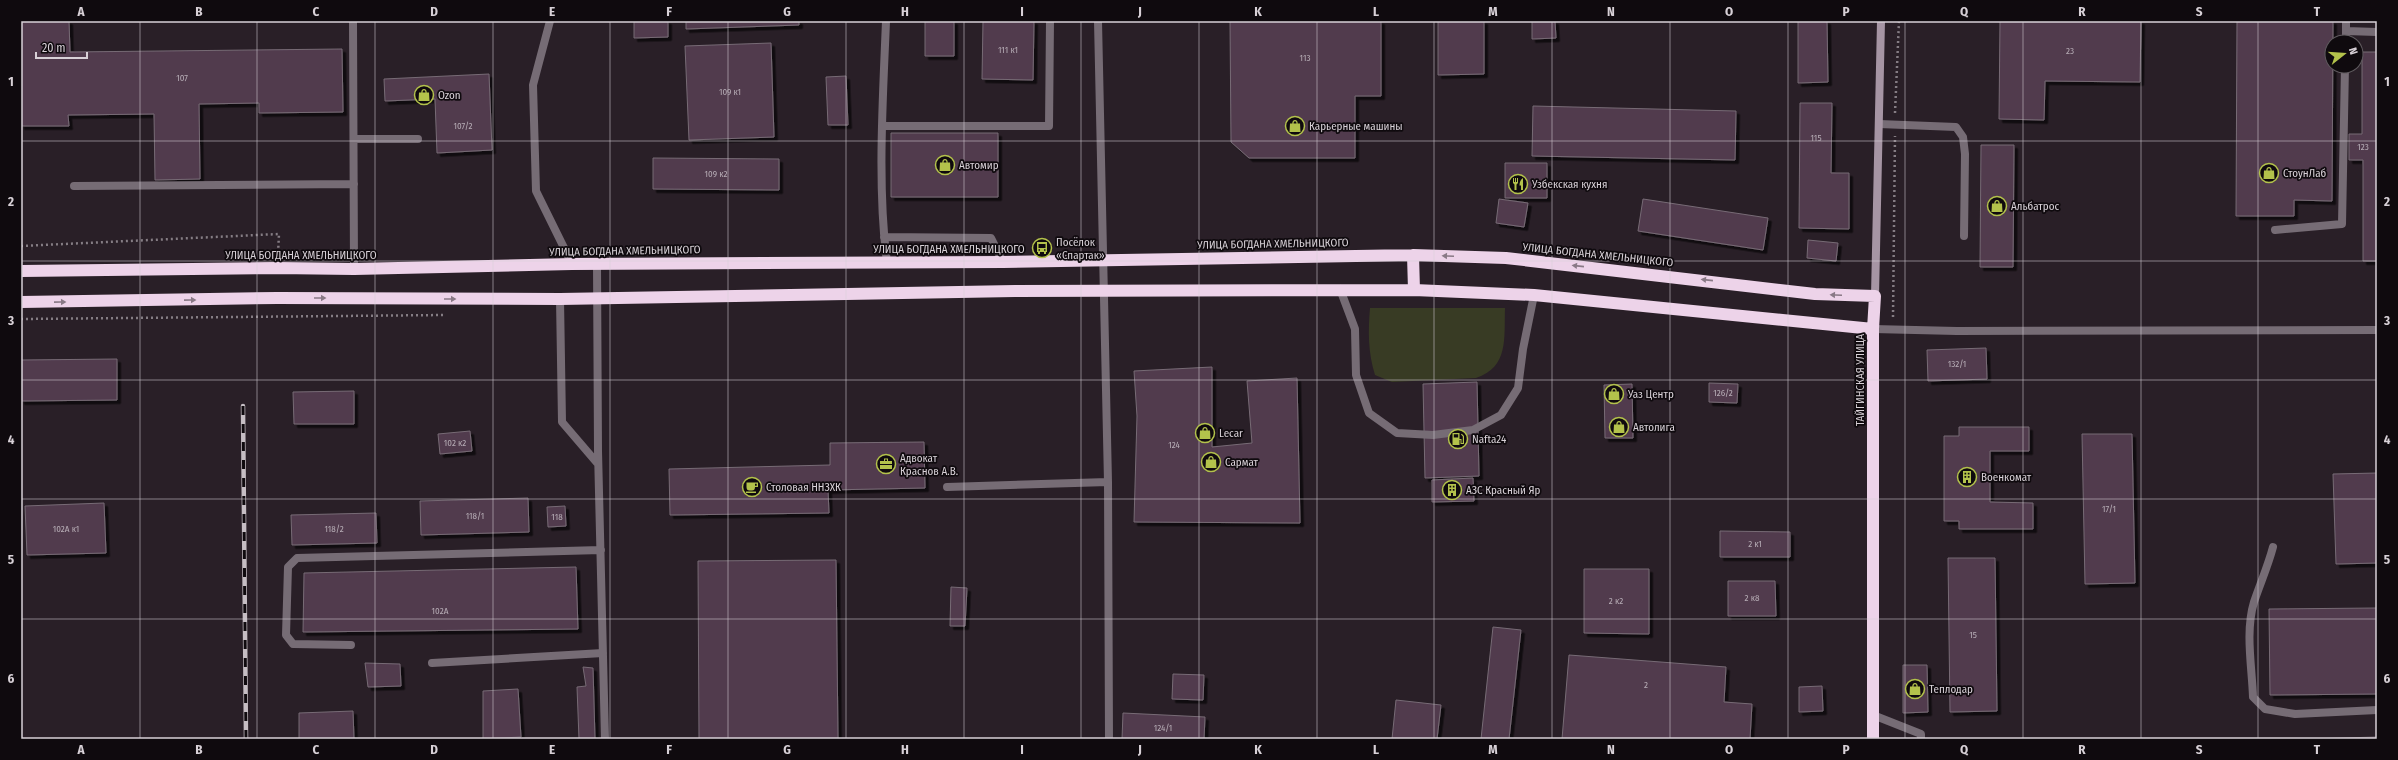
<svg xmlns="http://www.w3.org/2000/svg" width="2398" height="760" viewBox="0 0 2398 760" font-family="'Fira Sans Condensed',sans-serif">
<defs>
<filter id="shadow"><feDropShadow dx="3.5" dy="3.5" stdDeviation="0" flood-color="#0009"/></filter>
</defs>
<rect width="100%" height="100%" fill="#291f27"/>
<!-- green -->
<path fill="#383b24" d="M1370,308H1505C1504,338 1509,367 1476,378L1392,382L1375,375C1368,352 1368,332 1370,308Z"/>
<!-- building -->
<path fill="#513b4e" stroke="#776b75" filter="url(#shadow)" d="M21,21H69L70,52L342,49L343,112L259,113V103L199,104L200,179L155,180L154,114L68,115L69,126H21Z
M634,21H668V37L634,38Z
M686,21H799V25L686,29Z
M925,21H954V56H925Z
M983,21H1034L1033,80L982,79Z
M1230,21H1381V96H1355V158H1249L1231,142Z
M1438,21H1484V74L1438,75Z
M1532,21H1555L1556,38L1532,39Z
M1798,21H1827L1828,82L1798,83Z
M2000,21H2141L2140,82L2045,81L2044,120L1999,119Z
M2237,21H2333L2332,201L2294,200V216H2236Z
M771,43L774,137L689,140L685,46Z
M2362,52H2377V261H2363V160H2349V134H2362Z
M489,74L492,150L437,153L435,99L385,101L384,79Z
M846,76L848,125H828L826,77Z
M1800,103H1832L1831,173H1849V229L1799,228Z
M1533,106L1736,111L1735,160L1532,156Z
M891,133H998V197H891Z
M1981,145H2014L2013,267H1980Z
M653,158L779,159V190L653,189Z
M1505,163H1547V198H1505Z
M1499,199L1528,203L1524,227L1496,223Z
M1643,199L1768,218L1763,250L1638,231Z
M1808,240L1838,243L1836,261L1807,258Z
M1986,348L1987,379L1928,381L1927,350Z
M117,359V400L21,401V360Z
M1212,367V447L1252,443L1247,381L1297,378L1300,523L1134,522L1137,416L1134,371Z
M1477,382L1479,476L1425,478L1423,384Z
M1709,383L1738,384L1737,403L1709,402Z
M1632,384L1633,438H1605L1604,385Z
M354,391V424H294L293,392Z
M1959,427H2029V451H1990V502L2033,503V529H1959V521H1944V436H1959Z
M470,431L472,451L440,454L438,434Z
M2082,434H2132L2135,583L2085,584Z
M924,442L925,488L828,490L829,513L670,515L669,469L830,465V443Z
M2377,473V563L2336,564L2333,474Z
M1473,478L1474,501L1432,502V480Z
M528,498L529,532L421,535L420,501Z
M104,503L106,553L27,555L25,506Z
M565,506L566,526L548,527L547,507Z
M376,513L377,543L292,545L291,515Z
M1720,531L1790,532V557H1720Z
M1948,558H1995L1997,711L1950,712Z
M836,560L838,739H699L698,561Z
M576,567L578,629L303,632L304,573Z
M1584,569H1649V634L1584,633Z
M1728,581H1775L1776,616H1728Z
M951,587L967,588L965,626H950Z
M2377,608V694L2270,695L2269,609Z
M1493,627L1521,630L1509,739H1481Z
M1569,655L1726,667L1724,702L1752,704L1750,739H1562Z
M365,663L400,664L401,686L368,687Z
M1903,665H1927L1928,712L1903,713Z
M583,667L593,668L595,739H579L577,687L586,686Z
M1173,674L1204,675L1203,700L1172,699Z
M1822,686L1823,711L1799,712V687Z
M518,689L521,737L483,739V691Z
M1396,700L1441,705L1437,739H1392Z
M353,711L354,739H299V713Z
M1123,713L1205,717L1204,739H1122Z
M2377,737V739H2310Z"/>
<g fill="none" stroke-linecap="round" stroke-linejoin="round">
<!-- path -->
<path stroke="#857d84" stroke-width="2.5" stroke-dasharray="2 3" stroke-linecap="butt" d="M1895,113L1899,21
M21,246L279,234L278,254
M1893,317L1895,136
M21,319L445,315"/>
<!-- lane -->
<path stroke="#766c75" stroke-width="8" d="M353,21L354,269
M550,21L533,85L536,191L572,264
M886,21C883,98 877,186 887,262
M1098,21L1108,482L1109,739
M2346,31L2377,32
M2346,42V21
M1879,124L1956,127L1963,137L1965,154L1964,236
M883,126H1049L1050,21
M354,139H418
M74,186L354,184
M2275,230L2342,224L2345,66
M884,237L991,238L1003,262
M597,264L598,451L605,739
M1340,289L1355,329L1356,375L1369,413L1397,433L1433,435L1473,430L1501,415L1518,388L1523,349L1534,295
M560,299L562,422L598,464
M1873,329L1957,331L2377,330
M947,487L1108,482
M2273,547C2268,566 2260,584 2254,602C2245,632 2252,667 2253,697L2265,709L2295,714L2377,710
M351,645L293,644L286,635L288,567L297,558L601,550
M432,663L603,653
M1873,715L1921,734V739"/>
<!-- secondary -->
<path stroke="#a695a4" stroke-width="8" d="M1875,296L1881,21"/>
<!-- highway -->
<path stroke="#edd3e9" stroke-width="12" d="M1413,255L1414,290
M21,271L277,268L354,269L572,264L1003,262L1413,255L1506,258L1815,294L1875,296L1873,329V739
M21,302L277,298L560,299L1015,291L1414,290L1534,295L1873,329"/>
<!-- rail casing -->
<g stroke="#c6bec4" stroke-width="4.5">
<path id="rail" d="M243,406L246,739"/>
</g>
<!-- rail -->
<use href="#rail" stroke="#0f0a0e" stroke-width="3" stroke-dasharray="9" stroke-linecap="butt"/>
</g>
<!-- one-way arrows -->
<defs><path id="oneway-solid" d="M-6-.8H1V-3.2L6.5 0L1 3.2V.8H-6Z"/></defs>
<g fill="#897986">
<use href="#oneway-solid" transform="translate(1448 256) rotate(-178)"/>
<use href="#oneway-solid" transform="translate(1578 266) rotate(-174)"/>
<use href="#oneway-solid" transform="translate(1707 280) rotate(-174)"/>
<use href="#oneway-solid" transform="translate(1836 295) rotate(-178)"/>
<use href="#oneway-solid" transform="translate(320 298)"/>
<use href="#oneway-solid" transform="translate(450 299)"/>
<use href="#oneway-solid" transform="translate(190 300) rotate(-1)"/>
<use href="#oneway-solid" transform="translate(60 302) rotate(-1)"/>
</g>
<!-- grid -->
<path fill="none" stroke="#d8d1d7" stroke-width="1" stroke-opacity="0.55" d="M140,21V739M257,21V739M375,21V739M493,21V739M610,21V739M728,21V739M846,21V739M964,21V739M1081,21V739M1199,21V739M1317,21V739M1434,21V739M1552,21V739M1670,21V739M1788,21V739M1905,21V739M2023,21V739M2141,21V739M2258,21V739M21,141H2377M21,261H2377M21,380H2377M21,499H2377M21,619H2377"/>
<!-- icons -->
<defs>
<g id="shop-ring" transform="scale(1)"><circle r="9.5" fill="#0f0a0e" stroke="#b3c24b" stroke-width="1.5"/><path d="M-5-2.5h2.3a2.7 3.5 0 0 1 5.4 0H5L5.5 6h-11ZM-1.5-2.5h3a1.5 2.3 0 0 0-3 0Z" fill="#b3c24b"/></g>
<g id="restaurant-ring" transform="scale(1)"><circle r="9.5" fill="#0f0a0e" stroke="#b3c24b" stroke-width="1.5"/><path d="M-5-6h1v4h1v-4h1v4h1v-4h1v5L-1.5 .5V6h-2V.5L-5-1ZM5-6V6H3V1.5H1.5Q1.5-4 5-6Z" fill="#b3c24b"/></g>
<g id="bus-ring" transform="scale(1)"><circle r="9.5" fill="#0f0a0e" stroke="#b3c24b" stroke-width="1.5"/><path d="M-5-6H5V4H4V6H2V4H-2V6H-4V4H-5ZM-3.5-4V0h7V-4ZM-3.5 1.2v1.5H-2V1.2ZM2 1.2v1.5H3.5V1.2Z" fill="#b3c24b"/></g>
<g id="fuel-ring" transform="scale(1)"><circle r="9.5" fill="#0f0a0e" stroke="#b3c24b" stroke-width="1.5"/><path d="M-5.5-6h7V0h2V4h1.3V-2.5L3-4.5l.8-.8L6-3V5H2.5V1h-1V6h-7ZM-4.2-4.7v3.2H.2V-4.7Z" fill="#b3c24b"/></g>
<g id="office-ring" transform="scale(1)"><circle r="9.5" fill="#0f0a0e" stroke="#b3c24b" stroke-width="1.5"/><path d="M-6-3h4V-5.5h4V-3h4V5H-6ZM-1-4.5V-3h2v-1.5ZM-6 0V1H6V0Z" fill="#b3c24b"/></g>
<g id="building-ring" transform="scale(1)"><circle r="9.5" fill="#0f0a0e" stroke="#b3c24b" stroke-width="1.5"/><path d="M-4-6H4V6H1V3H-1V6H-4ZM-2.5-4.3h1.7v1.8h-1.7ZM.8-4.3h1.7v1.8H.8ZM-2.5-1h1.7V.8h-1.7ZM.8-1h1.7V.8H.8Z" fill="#b3c24b"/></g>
<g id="cafe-ring" transform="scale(1)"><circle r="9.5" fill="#0f0a0e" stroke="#b3c24b" stroke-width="1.5"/><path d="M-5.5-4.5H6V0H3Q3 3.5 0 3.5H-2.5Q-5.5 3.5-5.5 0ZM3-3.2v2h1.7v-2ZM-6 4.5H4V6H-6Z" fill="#b3c24b"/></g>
</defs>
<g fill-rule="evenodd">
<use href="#shop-ring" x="424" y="95"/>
<use href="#shop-ring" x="1295" y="126"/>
<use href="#shop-ring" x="945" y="165"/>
<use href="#shop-ring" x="2269" y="173"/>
<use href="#restaurant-ring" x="1518" y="184"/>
<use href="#shop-ring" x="1997" y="206"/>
<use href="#bus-ring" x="1042" y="248"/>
<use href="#shop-ring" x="1614" y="394"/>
<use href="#shop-ring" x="1619" y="427"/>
<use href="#shop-ring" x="1205" y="433"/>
<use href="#fuel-ring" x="1458" y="439"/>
<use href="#shop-ring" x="1211" y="462"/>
<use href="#office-ring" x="886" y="464"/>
<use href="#building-ring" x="1967" y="477"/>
<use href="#cafe-ring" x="752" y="487"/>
<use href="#building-ring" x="1452" y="490"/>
<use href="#shop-ring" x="1915" y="689"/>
</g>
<g text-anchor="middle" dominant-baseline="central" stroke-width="3.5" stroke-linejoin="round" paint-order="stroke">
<!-- number labels -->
<g font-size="9" fill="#b6acb5">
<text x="1008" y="50">111 к1</text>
<text x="2070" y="51">23</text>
<text x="1305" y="58">113</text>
<text x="182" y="78">107</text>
<text x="730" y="92">109 к1</text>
<text x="463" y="126">107/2</text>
<text x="1816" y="138">115</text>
<text x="2363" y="147">123</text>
<text x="716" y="174">109 к2</text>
<text x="1957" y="364">132/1</text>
<text x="1723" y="393">126/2</text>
<text x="455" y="443">102 к2</text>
<text x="1174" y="445">124</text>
<text x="2109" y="509">17/1</text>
<text x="475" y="516">118/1</text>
<text x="557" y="517">118</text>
<text x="66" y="529">102А к1</text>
<text x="334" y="529">118/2</text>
<text x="1755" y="544">2 к1</text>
<text x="1752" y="598">2 к8</text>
<text x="1616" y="601">2 к2</text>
<text x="440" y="611">102А</text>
<text x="1973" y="635">15</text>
<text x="1646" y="685">2</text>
<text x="1163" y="728">124/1</text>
</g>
<!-- poi labels -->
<g font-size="11" fill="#d8d1d7" stroke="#0f0a0e" text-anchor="start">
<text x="438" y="95">Ozon</text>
<text x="1309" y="126">Карьерные машины</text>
<text x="959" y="165">Автомир</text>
<text x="2283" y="173">СтоунЛаб</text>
<text x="1532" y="184">Узбекская кухня</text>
<text x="2011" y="206">Альбатрос</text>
<text x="1056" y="242">Посёлок<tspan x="1056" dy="13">«Спартак»</tspan></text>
<text x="1628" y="394">Уаз Центр</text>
<text x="1633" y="427">Автолига</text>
<text x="1219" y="433">Lecar</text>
<text x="1472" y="439">Nafta24</text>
<text x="900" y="458">Адвокат<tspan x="900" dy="13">Краснов А.В.</tspan></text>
<text x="1225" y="462">Сармат</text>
<text x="1981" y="477">Военкомат</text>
<text x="766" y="487">Столовая ННЗХК</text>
<text x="1466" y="490">АЗС Красный Яр</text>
<text x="1929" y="689">Теплодар</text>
</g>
<!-- street labels -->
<g font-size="11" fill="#d8d1d7" stroke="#0f0a0e">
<text transform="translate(1273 244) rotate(-1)">УЛИЦА БОГДАНА ХМЕЛЬНИЦКОГО</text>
<text x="949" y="249">УЛИЦА БОГДАНА ХМЕЛЬНИЦКОГО</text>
<text transform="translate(625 251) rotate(-1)">УЛИЦА БОГДАНА ХМЕЛЬНИЦКОГО</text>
<text x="301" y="255">УЛИЦА БОГДАНА ХМЕЛЬНИЦКОГО</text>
<text transform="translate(1598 255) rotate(6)">УЛИЦА БОГДАНА ХМЕЛЬНИЦКОГО</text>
<text transform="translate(1860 380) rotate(-90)">ТАЙГИНСКАЯ УЛИЦА</text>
</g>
</g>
<!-- border -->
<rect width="2398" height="760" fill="none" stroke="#0f0a0e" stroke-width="44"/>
<!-- north arrow -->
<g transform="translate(2344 54) rotate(73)"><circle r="19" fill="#0f0a0e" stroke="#5f5a5e"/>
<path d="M0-3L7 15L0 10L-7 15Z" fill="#b3c24b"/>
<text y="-6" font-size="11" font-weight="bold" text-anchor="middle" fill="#d8d1d7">N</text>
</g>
<!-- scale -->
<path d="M36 52v6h51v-6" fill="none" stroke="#d8d1d7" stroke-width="2"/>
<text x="42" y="52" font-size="12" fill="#d8d1d7" stroke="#0f0a0e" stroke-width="3" paint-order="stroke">20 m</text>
<rect x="22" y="22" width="2354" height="716" fill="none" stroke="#d8d1d7" stroke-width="1.5"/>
<g font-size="13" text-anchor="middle" font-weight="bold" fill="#d8d1d7">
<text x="81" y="16">A</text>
<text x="199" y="16">B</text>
<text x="316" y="16">C</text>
<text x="434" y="16">D</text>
<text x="552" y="16">E</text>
<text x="669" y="16">F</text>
<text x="787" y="16">G</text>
<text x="905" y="16">H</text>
<text x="1022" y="16">I</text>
<text x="1140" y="16">J</text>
<text x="1258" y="16">K</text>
<text x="1376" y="16">L</text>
<text x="1493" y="16">M</text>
<text x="1611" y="16">N</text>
<text x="1729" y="16">O</text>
<text x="1846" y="16">P</text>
<text x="1964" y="16">Q</text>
<text x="2082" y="16">R</text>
<text x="2199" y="16">S</text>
<text x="2317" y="16">T</text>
<text x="11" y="86">1</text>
<text x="2387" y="86">1</text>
<text x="11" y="206">2</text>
<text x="2387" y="206">2</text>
<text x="11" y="325">3</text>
<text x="2387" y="325">3</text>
<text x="11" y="444">4</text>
<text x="2387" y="444">4</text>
<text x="11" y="564">5</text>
<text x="2387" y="564">5</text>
<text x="11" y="683">6</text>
<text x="2387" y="683">6</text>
<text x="81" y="754">A</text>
<text x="199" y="754">B</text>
<text x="316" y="754">C</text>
<text x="434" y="754">D</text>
<text x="552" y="754">E</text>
<text x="669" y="754">F</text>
<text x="787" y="754">G</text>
<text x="905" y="754">H</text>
<text x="1022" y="754">I</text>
<text x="1140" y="754">J</text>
<text x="1258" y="754">K</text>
<text x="1376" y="754">L</text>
<text x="1493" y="754">M</text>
<text x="1611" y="754">N</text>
<text x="1729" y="754">O</text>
<text x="1846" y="754">P</text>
<text x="1964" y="754">Q</text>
<text x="2082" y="754">R</text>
<text x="2199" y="754">S</text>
<text x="2317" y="754">T</text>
</g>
</svg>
